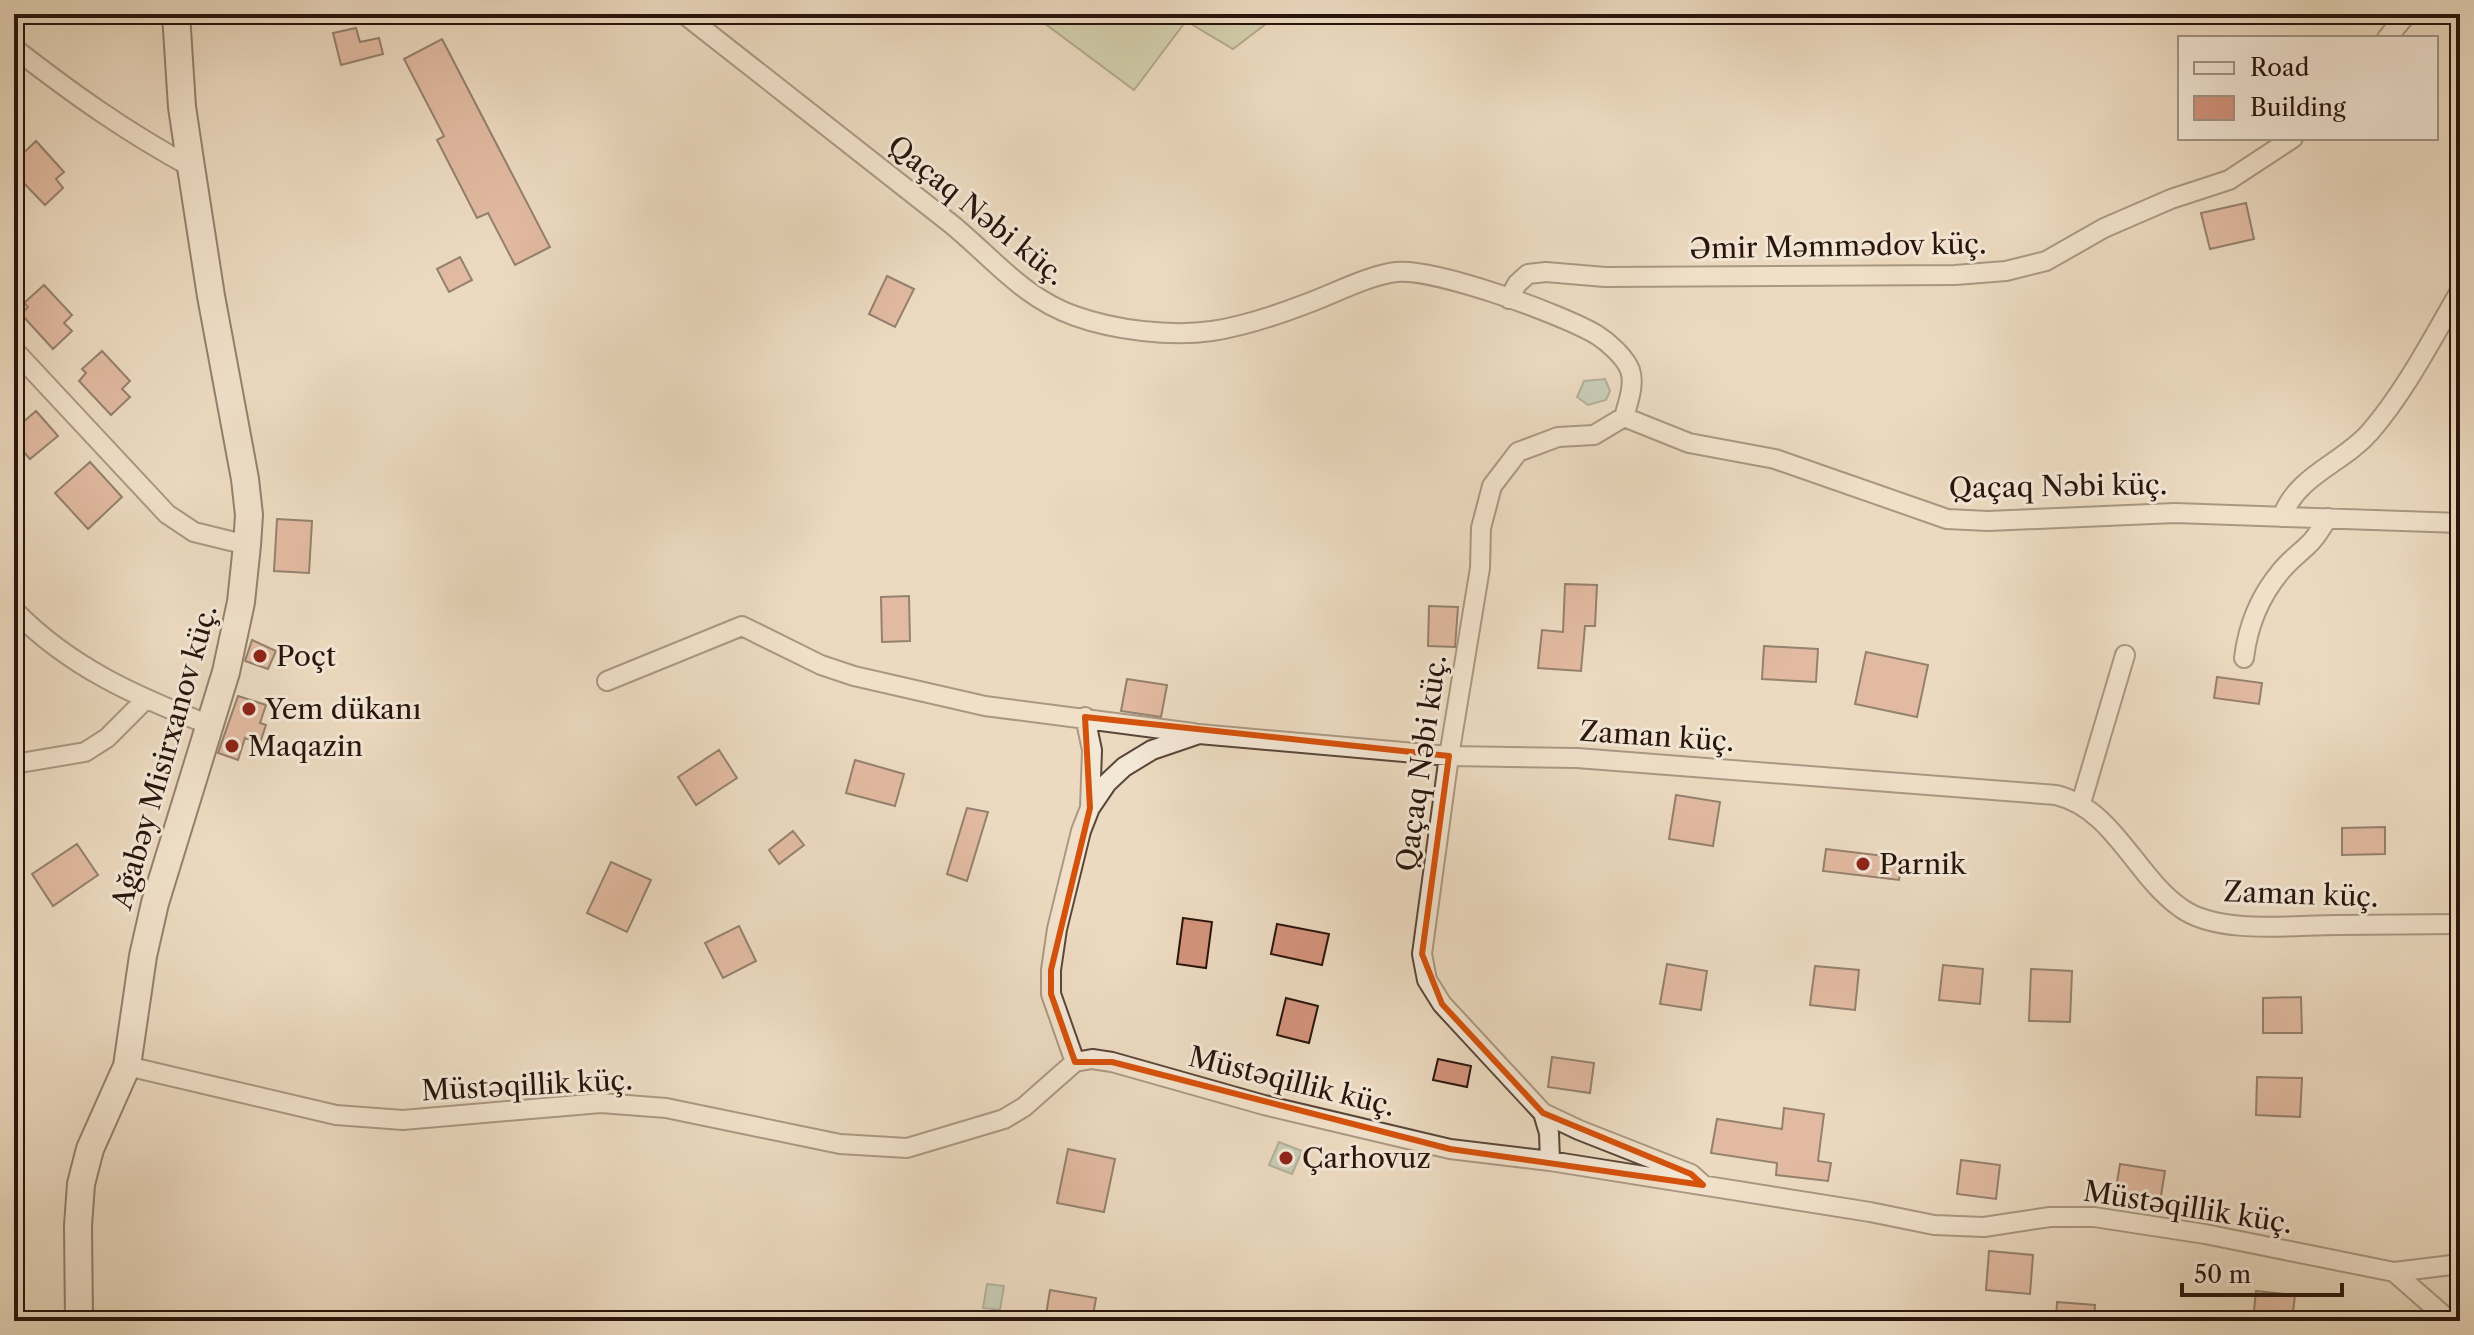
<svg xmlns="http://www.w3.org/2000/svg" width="2474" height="1335" viewBox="0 0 2474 1335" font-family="'Libre Caslon Text',serif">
<rect width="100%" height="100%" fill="#ecdac0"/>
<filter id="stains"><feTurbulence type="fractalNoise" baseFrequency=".0025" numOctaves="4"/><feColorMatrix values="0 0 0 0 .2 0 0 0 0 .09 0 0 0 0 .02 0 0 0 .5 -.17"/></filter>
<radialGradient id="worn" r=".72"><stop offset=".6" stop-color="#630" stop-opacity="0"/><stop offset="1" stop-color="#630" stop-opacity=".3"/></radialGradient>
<!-- green -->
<path fill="#b3c196" stroke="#6e6a51" stroke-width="2" d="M1032,14H1279L1233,49L1186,21L1134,90Z"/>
<!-- water -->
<path fill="#9abbad" stroke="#6d786d" stroke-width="2" d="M1605,379L1610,391L1606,400L1588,405L1577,397L1584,381Z
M1279,1142L1302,1151L1292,1174L1269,1165Z
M987,1284L1004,1286L1000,1310L983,1308Z"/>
<!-- building -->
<path fill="#d3937c" stroke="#29140c" stroke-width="2" d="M356,28L360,42L379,38L383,54L341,65L333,33Z
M442,39L550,247L515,265L488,213L477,218L437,140L444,136L404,59Z
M36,141L64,172L56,179L63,188L45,205L14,173V162Z
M2246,203L2254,239L2210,249L2201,213Z
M460,257L472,280L449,292L437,269Z
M887,276L914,289L895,327L869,314Z
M44,285L72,315L64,323L72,331L53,349L21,314L28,307L24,303Z
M102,351L130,381L122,389L130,397L111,415L79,381L86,373L82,369Z
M36,411L58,436L30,459L14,441V430Z
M90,462L122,497L88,529L55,493Z
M277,519L312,521L309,573L274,571Z
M1565,584L1597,585L1595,626H1585L1581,671L1538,668L1542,630L1563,632Z
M909,596L910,641L882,642L881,597Z
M1429,606L1458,607L1455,647L1428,646Z
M252,640L276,651L268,669L245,661Z
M1764,646L1818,649L1816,682L1762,679Z
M1866,652L1928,665L1917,717L1855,704Z
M2217,677L2262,683L2259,704L2214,698Z
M1127,679L1167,685L1161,717L1121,711Z
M238,696L266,705L260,723L266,725L260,743L245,738L238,760L218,753Z
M719,750L737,778L696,805L678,777Z
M855,760L904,774L895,806L846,793Z
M1676,795L1720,802L1713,846L1669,839Z
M967,808L988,812L967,881L947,874Z
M2385,827V854L2342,855V828Z
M793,831L804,845L779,864L769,850Z
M77,844L98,875L53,906L32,874Z
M1826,849L1902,858L1899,880L1823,871Z
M611,862L651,880L627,932L587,913Z
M1183,918L1212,922L1206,968L1177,964Z
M1277,924L1329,934L1322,965L1271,954Z
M739,926L756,961L723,978L705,943Z
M1667,964L1707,971L1701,1010L1660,1004Z
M1943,965L1983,969L1980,1004L1939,1000Z
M1815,966L1859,970L1855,1010L1810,1005Z
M2031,969L2072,971L2070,1022L2029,1021Z
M2301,997L2302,1033H2263V998Z
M1286,998L1318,1006L1309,1043L1277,1035Z
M1552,1057L1594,1063L1590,1093L1548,1087Z
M1438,1059L1471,1066L1467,1087L1433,1080Z
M2257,1077L2302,1078L2300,1117L2256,1115Z
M1784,1108L1824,1114L1818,1161L1831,1163L1828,1181L1776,1175L1777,1163L1711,1153L1717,1119L1782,1129Z
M1068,1149L1115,1159L1104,1212L1057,1203Z
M1961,1160L2000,1165L1996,1199L1957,1194Z
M2120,1164L2165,1171L2159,1208L2114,1201Z
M1989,1251L2033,1255L2030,1294L1986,1290Z
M1050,1290L1096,1298L1092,1321H1045Z
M2256,1291L2295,1295L2292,1321H2253Z
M2057,1302L2095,1305L2094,1321H2056Z"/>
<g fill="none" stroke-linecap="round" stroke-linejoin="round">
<!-- street casing -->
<g stroke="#5a4639" stroke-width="22">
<path id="street" d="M684,14C773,84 862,153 950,223C992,257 1023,298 1075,316C1114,330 1170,337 1212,331C1245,326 1280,314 1311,302C1335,293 1370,275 1396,272C1435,268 1562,314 1597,335C1608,342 1625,357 1630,370C1635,384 1628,403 1624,417L1689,443L1775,459L1947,519L1988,521L2175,513L2460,523
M2387,38L2407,14
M14,48C73,94 125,131 191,167
M1509,299L1517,284L1528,274L1546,272L1605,277L1955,275L2006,271L2046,261L2104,228L2171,199L2229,180L2293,138
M14,350L167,514L194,532L247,545
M2282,517C2297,475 2342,464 2370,432C2406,390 2432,339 2460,291
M14,610C69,667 137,697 210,725
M2244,658C2248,625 2260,596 2281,571C2290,560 2300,553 2309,544C2317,537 2322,526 2328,518
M607,681L742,626L821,665L854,676L985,706L1193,733
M1085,717L1092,750L1090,808
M14,764L85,752L107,738L145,700
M2081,803L2125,655
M1075,1062L1051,994V970L1057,929L1081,831L1090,808L1107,783L1124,767L1152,750L1199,734L1449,756L1577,758L2056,795C2114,809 2135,876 2181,908C2218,935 2293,925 2337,925C2378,925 2419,924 2460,924
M127,1066L336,1115L403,1120L601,1103L666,1108L840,1144L907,1148L1004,1119L1024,1107L1075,1062L1092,1059L1112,1062L1264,1105L1450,1149L1550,1161L1870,1212L1934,1225L1984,1227L2050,1217H2094L2205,1234L2394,1272L2450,1321
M1543,1113L1579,1130L1691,1174L1701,1183
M1550,1161L1549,1133L1543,1113L1442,1004L1427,980L1422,954L1449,756L1480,568L1481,528L1492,486L1518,452L1558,437L1594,435L1624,417
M2394,1272L2460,1264"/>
</g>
<!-- secondary casing -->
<g stroke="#29140c" stroke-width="30">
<path id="secondary" d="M79,1321L78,1226L81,1184L90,1149L127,1066L143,956L155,903L226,672L241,602L247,545L249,515L245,479L211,296L191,167L182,107L176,14"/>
</g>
<!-- street -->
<use href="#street" stroke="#f3e7d6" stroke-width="18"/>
<!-- secondary -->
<use href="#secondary" stroke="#f3e7d6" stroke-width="26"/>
</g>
<!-- marked area -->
<path d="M0 0H2474V1335H0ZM1085,717L1449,756L1422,954L1442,1004L1543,1113L1691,1174L1703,1185L1450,1149L1112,1062H1075L1051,994V970L1090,808Z" fill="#ecdac0" fill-opacity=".55" fill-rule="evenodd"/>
<path fill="none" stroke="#d5520c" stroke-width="6" stroke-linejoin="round" d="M1085,717L1449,756L1422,954L1442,1004L1543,1113L1691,1174L1703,1185L1450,1149L1112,1062H1075L1051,994V970L1090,808Z"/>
<!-- markers -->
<g fill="#8f2418" stroke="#f3e7d6" stroke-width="3">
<circle cx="260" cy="656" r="8"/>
<circle cx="249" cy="709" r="8"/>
<circle cx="232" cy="746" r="8"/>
<circle cx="1863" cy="864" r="8"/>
<circle cx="1286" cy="1158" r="8"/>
</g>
<g text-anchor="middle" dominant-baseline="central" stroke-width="6" stroke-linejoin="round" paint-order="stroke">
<!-- street labels -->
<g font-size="28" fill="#29140c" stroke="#f3e7d6">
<text transform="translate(977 210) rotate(39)">Qaçaq Nəbi küç.</text>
<text transform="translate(1838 246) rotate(-1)">Əmir Məmmədov küç.</text>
<text transform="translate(2058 486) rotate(-1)">Qaçaq Nəbi küç.</text>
<text transform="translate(1657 736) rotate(4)">Zaman küç.</text>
<text transform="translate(164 757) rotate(-74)">Ağabəy Misirxanov küç.</text>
<text transform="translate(1421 763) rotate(-82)">Qaçaq Nəbi küç.</text>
<text transform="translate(2301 894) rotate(2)">Zaman küç.</text>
<text transform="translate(1292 1081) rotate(14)">Müstəqillik küç.</text>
<text transform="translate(527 1085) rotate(-3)">Müstəqillik küç.</text>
<text transform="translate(2188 1207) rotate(9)">Müstəqillik küç.</text>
</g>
<!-- poi labels -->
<g font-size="28" fill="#29140c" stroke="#f3e7d6" text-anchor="start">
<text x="276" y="656">Poçt</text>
<text x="265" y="709">Yem dükanı</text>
<text x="248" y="746">Maqazin</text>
<text x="1879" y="864">Parnik</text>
<text x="1302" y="1158">Çarhovuz</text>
</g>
</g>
<!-- margin -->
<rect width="2474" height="1335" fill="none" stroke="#ecdac0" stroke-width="48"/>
<rect x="16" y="16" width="2442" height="1303" fill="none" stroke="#29140c" stroke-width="4"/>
<rect x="24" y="24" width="2426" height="1287" fill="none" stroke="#29140c" stroke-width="2"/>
<!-- legend -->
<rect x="2178" y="36" width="260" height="104" fill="#f3e7d6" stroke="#a29385" stroke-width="2"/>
<rect x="2194" y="62" width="40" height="12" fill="#f3e7d6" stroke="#a29385" stroke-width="2"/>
<text x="2250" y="76" font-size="24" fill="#29140c">Road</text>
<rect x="2194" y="96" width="40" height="24" fill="#d3937c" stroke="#a29385" stroke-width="2"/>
<text x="2250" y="116" font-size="24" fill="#29140c">Building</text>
<!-- scale -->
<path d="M2182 1283v12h160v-12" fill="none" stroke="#29140c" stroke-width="4"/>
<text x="2194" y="1283" font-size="24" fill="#29140c" stroke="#f3e7d6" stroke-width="6" paint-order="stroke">50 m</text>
<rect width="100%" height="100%" filter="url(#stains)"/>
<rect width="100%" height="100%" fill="url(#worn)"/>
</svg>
